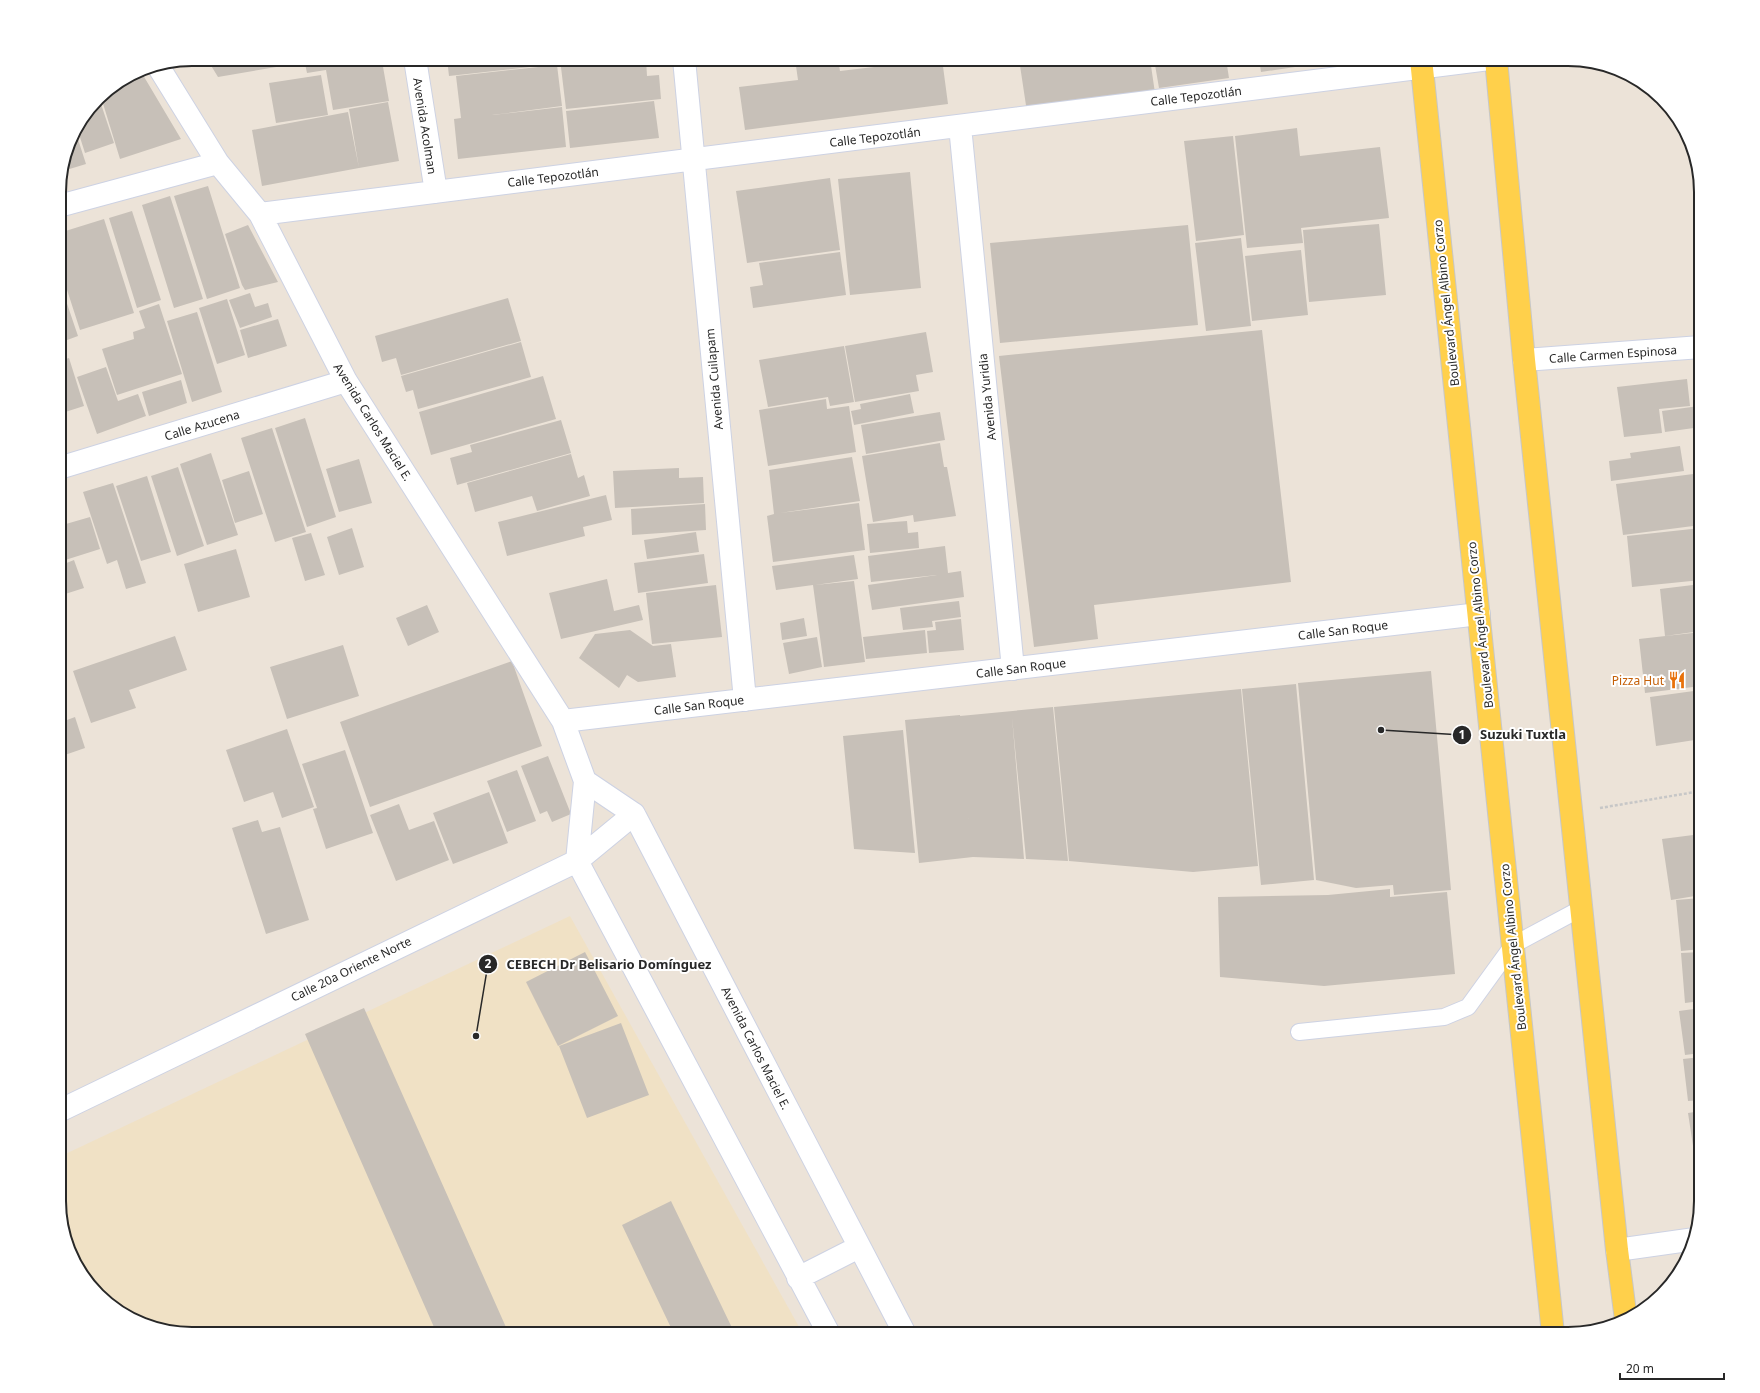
<svg xmlns="http://www.w3.org/2000/svg" width="1760" height="1393" viewBox="0 0 1760 1393" font-family="'Noto Sans',sans-serif">
<rect width="100%" height="100%" fill="#ece3d8"/>
<!-- education -->
<path fill="#f0e1c5" d="M570,916L803,1334H192L149,1327L105,1301L73,1260L59,1209V1157Z"/>
<!-- building -->
<path fill="#c7c0b8" d="M207,59H299L300,63L218,77Z
M304,59H386L382,61L389,101L333,110L326,70L332,69L307,73Z
M447,59H556L557,64L449,76Z
M560,59H646L647,76L659,75L661,99L566,109Z
M795,59H838L840,71L942,59L948,104L745,130L739,87L798,80Z
M1019,59H1123L1124,62L1150,59L1155,93L1027,112Z
M1154,59H1226L1229,78L1159,88Z
M1259,59H1342V60L1261,72Z
M557,65L562,106L492,115L562,107L566,147L458,159L454,119L461,118L456,76Z
M140,70L181,139L120,159L101,97L104,92Z
M321,75L328,115L276,123L269,83Z
M99,98L114,143L85,153L77,128Z
M654,101L659,138L570,148L566,111Z
M388,102L399,161L359,168L349,109Z
M348,112L359,168L262,186L252,130Z
M1297,128L1300,156L1380,147L1389,218L1301,228L1303,243L1247,248L1235,136Z
M75,130L86,164L63,171L73,133Z
M1233,136L1244,235L1196,241L1184,141Z
M910,172L921,288L850,295L838,179Z
M830,178L840,250L747,263L736,191Z
M208,186L240,288L207,299L174,196Z
M170,196L203,299L174,308L142,205Z
M132,211L161,300L137,308L109,218Z
M104,219L134,313L80,330L59,265V233Z
M1379,224L1386,295L1309,302L1303,230Z
M248,225L278,282L245,290L242,285L225,234Z
M1188,225L1198,325L1000,343L990,243Z
M1241,238L1251,326L1206,331L1195,243Z
M1301,250L1308,315L1252,321L1245,256Z
M840,252L846,295L753,308L750,287L763,285L759,263Z
M59,280L78,336L59,343Z
M250,293L255,307L268,303L272,317L240,328L229,300Z
M508,298L521,341L401,375L396,358L382,362L375,336Z
M227,299L245,355L217,364L199,308Z
M159,304L182,374L117,395L102,349L134,339L133,332L145,328L139,311Z
M197,312L222,392L192,402L167,321Z
M278,319L287,346L248,358L240,330Z
M1262,330L1291,582L1094,605L1098,639L1034,647L999,356Z
M926,332L933,372L916,375L919,391L855,402L845,346Z
M521,342L531,377L418,409L413,390L406,392L401,376Z
M844,346L854,402L830,406L828,397L768,407L759,360Z
M69,358L84,406L59,414V361Z
M106,367L118,401L138,394L146,416L97,434L77,377Z
M1701,372V403L1699,404L1696,373Z
M543,376L556,419L431,455L419,412Z
M1687,379L1690,406L1659,409L1662,433L1624,437L1617,387Z
M181,380L187,403L149,416L142,392Z
M910,394L914,413L854,425L851,411L861,409L860,404Z
M826,399L827,409L849,406L856,452L768,466L759,410Z
M1699,406L1701,427L1665,432L1662,411Z
M940,412L945,440L866,454L861,425Z
M305,418L336,517L307,527L275,428Z
M561,420L571,453L457,485L450,458L472,452L470,445Z
M272,428L306,532L275,542L241,438Z
M940,443L944,467H947L956,516L914,522L913,515L873,522L862,456Z
M1680,446L1684,471L1611,481L1609,461L1631,458L1630,453Z
M211,453L238,535L207,545L180,464Z
M571,454L578,478L584,475L590,496L537,511L532,496L475,512L467,483Z
M852,457L860,501L780,513L859,503L865,550L773,562L767,516L774,514L769,470Z
M359,459L372,503L339,512L326,469Z
M178,467L204,546L177,556L151,476Z
M679,468V478L703,477L704,503L615,508L613,471Z
M249,471L263,514L235,523L222,480Z
M1701,473V525L1623,535L1616,484Z
M147,476L171,552L141,561L116,486Z
M113,483L146,583L126,589L117,560L107,564L83,492Z
M606,495L612,520L583,527L585,536L507,556L498,522Z
M705,504L706,530L632,535L631,509Z
M90,517L100,549L59,562V526Z
M907,521L908,533L918,532L919,548L870,553L867,524Z
M352,528L364,567L339,575L327,537Z
M1701,528V580L1632,587L1627,536Z
M696,532L699,552L647,559L644,540Z
M311,533L325,575L305,581L292,538Z
M945,546L948,573L961,571L964,597L872,610L868,585L937,575L871,582L868,556Z
M236,549L250,597L198,612L184,564Z
M704,554L708,583L638,593L634,563Z
M854,555L858,579L815,585L854,581L865,662L824,667L813,585L776,590L772,566Z
M74,560L84,588L62,595L59,589V566Z
M607,579L614,611L639,605L643,620L561,639L549,593Z
M1701,584V631L1665,636L1660,589Z
M716,585L722,637L652,644L646,593Z
M959,601L961,617L932,621L933,627L903,630L900,608Z
M427,605L439,632L408,646L396,618Z
M804,618L807,636L782,640L780,623Z
M961,619L964,650L929,653L927,631L936,630L935,622Z
M630,630L653,646L671,644L676,677L638,682L627,675L619,688L579,658L595,634Z
M925,630L927,653L866,659L863,637Z
M1701,632V686L1645,693L1639,639Z
M175,636L187,670L129,690L136,708L91,723L73,671Z
M817,637L822,667L789,674L783,643Z
M343,645L359,696L287,719L270,667Z
M512,661L542,746L370,807L340,722Z
M1431,671L1451,890L1394,895L1393,885L1356,888L1316,880L1298,683Z
M1296,684L1314,880L1261,885L1242,689Z
M1241,689L1258,866L1193,872L1069,861L1054,707Z
M1701,690V739L1656,746L1650,697Z
M1053,707L1068,861L1026,859L1012,717L1024,859L973,857L919,863L905,720L960,715L969,819L960,716Z
M75,717L85,748L59,757V723Z
M287,729L314,807L282,818L273,792L244,802L226,750Z
M903,730L915,853L854,849L843,736Z
M345,750L373,833L326,849L313,809L317,808L302,764Z
M548,756L571,814L552,822L547,811L540,814L521,766Z
M517,770L536,821L507,832L487,781Z
M489,792L508,843L453,864L433,813Z
M399,804L409,830L434,821L449,860L396,881L370,815Z
M258,820L262,832L280,827L309,920L266,934L232,828Z
M1701,834V895L1671,900L1662,839Z
M1390,889V897L1447,892L1455,974L1324,986L1220,977L1218,897L1328,895Z
M1701,898V949L1681,951L1676,900Z
M585,952L618,1016L558,1046L526,982Z
M1701,952V1001L1685,1003L1681,953Z
M364,1008L509,1334H437L305,1034Z
M1701,1008V1053L1685,1055L1679,1011Z
M621,1023L649,1095L587,1118L559,1046Z
M1701,1057V1100L1688,1101L1683,1059Z
M1701,1111V1158L1695,1159L1688,1113Z
M671,1201L735,1334H674L622,1225Z"/>
<g fill="none" stroke-linecap="round" stroke-linejoin="round">
<!-- lane casing -->
<g stroke="#cdd2e3" stroke-width="18">
<path id="lane" d="M1299,1032L1444,1017L1468,1007L1513,945L1582,908"/>
</g>
<!-- street casing -->
<g stroke="#cdd2e3" stroke-width="24">
<path id="street" d="M415,59L436,192
M684,59L745,700
M158,66L218,163L260,214L346,381L563,721L585,781L577,861L829,1334
M960,126L1013,669
M59,206L218,163
M260,214L1489,59
M1524,360L1701,347
M59,468L346,381
M563,721L1479,614
M585,781L634,814L905,1334
M59,1111L577,861L634,814
M1617,1250L1695,1239
M798,1278L859,1247"/>
</g>
<!-- primary casing -->
<g stroke="#c7c7c7" stroke-width="24">
<path id="primary" d="M1421,59L1553,1334
M1496,59L1524,360L1617,1250L1626,1320"/>
</g>
<!-- path -->
<path stroke="#c7c7c7" stroke-width="2.5" stroke-dasharray="3 2" stroke-linecap="butt" d="M1600,808L1701,791"/>
<!-- lane -->
<use href="#lane" stroke="#fff" stroke-width="16"/>
<!-- street -->
<use href="#street" stroke="#fff" stroke-width="22"/>
<!-- primary -->
<use href="#primary" stroke="#ffd04b" stroke-width="22"/>
</g>
<!-- icons -->
<defs>
<g id="restaurant-bare" transform="scale(1.38)"><path d="M-5-6h1v4h1v-4h1v4h1v-4h1v5L-1.5 .5V6h-2V.5L-5-1ZM5-6V6H3V1.5H1.5Q1.5-4 5-6Z" fill="#e8710a" stroke="#fff" stroke-width="2.5" paint-order="stroke"/></g>
</defs>
<g fill-rule="evenodd">
<use href="#restaurant-bare" x="1677" y="680"/>
</g>
<g text-anchor="middle" dominant-baseline="central" stroke-width="4" stroke-linejoin="round" paint-order="stroke">
<!-- street labels -->
<g font-size="12" fill="#282828" stroke="#fff">
<text transform="translate(1196 96) rotate(-7)">Calle Tepozotlán</text>
<text transform="translate(425 126) rotate(81)">Avenida Acolman</text>
<text transform="translate(875 137) rotate(-7)">Calle Tepozotlán</text>
<text transform="translate(553 177) rotate(-7)">Calle Tepozotlán</text>
<text transform="translate(1446 303) rotate(-96)">Boulevard Ángel Albino Corzo</text>
<text transform="translate(1613 354) rotate(-4)">Calle Carmen Espinosa</text>
<text transform="translate(714 379) rotate(-95)">Avenida Cuilapam</text>
<text transform="translate(987 397) rotate(-96)">Avenida Yuridia</text>
<text transform="translate(373 422) rotate(58)">Avenida Carlos Maciel E.</text>
<text transform="translate(202 425) rotate(-17)">Calle Azucena</text>
<text transform="translate(1480 625) rotate(-96)">Boulevard Ángel Albino Corzo</text>
<text transform="translate(1343 630) rotate(-7)">Calle San Roque</text>
<text transform="translate(1021 668) rotate(-7)">Calle San Roque</text>
<text transform="translate(699 705) rotate(-7)">Calle San Roque</text>
<text transform="translate(1513 947) rotate(-96)">Boulevard Ángel Albino Corzo</text>
<text transform="translate(351 969) rotate(-26)">Calle 20a Oriente Norte</text>
<text transform="translate(756 1048) rotate(63)">Avenida Carlos Maciel E.</text>
</g>
<!-- food labels -->
<g font-size="12" fill="#c56008" stroke="#fff" text-anchor="end">
<text x="1664" y="680">Pizza Hut</text>
</g>
</g>
<!-- crop -->
<path d="M0 0H1760V1393H0ZM192 66H1568A126 126 0 0 1 1694 192V1201A126 126 0 0 1 1568 1327H192A126 126 0 0 1 66 1201V192A126 126 0 0 1 192 66Z" fill="#fff" fill-rule="evenodd"/>
<path fill="none" stroke="#282828" stroke-width="2" d="M192 66H1568A126 126 0 0 1 1694 192V1201A126 126 0 0 1 1568 1327H192A126 126 0 0 1 66 1201V192A126 126 0 0 1 192 66Z"/>
<!-- callouts -->
<path fill="none" stroke="#282828" stroke-width="1.5" d="M1381 730L1462 735M476 1036L488 964"/>
<g fill="#282828" stroke="#fff" stroke-width="1.5">
<circle cx="1381" cy="730" r="4"/>
<circle cx="476" cy="1036" r="4"/>
<circle cx="1462" cy="735" r="10"/>
<circle cx="488" cy="964" r="10"/>
</g>
<g font-size="12" text-anchor="middle" font-weight="bold" fill="#fff">
<text x="1462" y="739">1</text>
<text x="488" y="968">2</text>
</g>
<g font-size="13" text-anchor="middle" font-weight="bold" fill="#282828" stroke="#fff" stroke-width="4" stroke-linejoin="round" paint-order="stroke">
<text x="1523" y="739">Suzuki Tuxtla</text>
<text x="609" y="969">CEBECH Dr Belisario Domínguez</text>
</g>
<!-- scale -->
<path d="M1620 1373v6h104v-6" fill="none" stroke="#282828" stroke-width="2"/>
<text x="1626" y="1373" font-size="12" fill="#282828" stroke="#ffffff" stroke-width="3" paint-order="stroke">20 m</text>
</svg>
